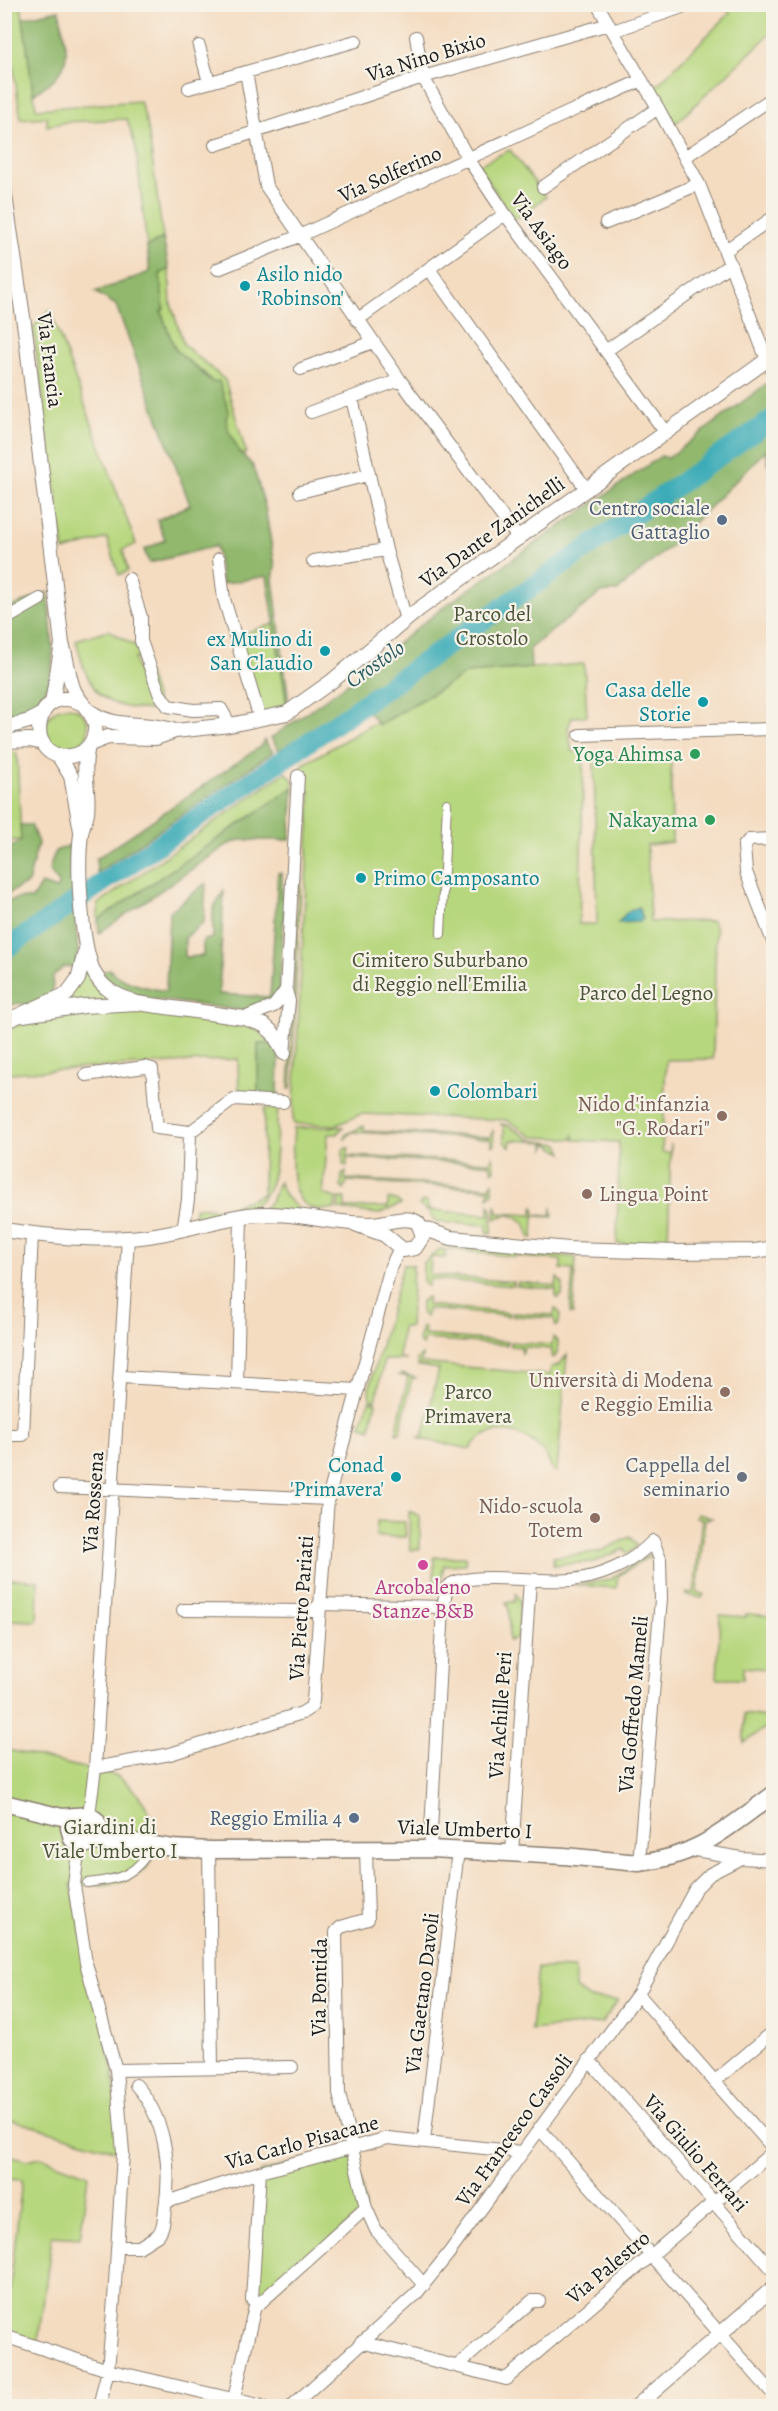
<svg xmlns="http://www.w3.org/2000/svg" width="778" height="2411" viewBox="0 0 778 2411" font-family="Alegreya,serif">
<rect width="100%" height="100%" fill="#f7f3e8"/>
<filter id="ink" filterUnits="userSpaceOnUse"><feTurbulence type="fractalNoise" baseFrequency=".0167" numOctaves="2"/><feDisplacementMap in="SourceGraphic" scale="12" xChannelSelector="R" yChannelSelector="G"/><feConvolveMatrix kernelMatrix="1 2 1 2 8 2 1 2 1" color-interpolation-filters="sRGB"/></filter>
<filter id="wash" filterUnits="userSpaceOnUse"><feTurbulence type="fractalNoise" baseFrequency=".008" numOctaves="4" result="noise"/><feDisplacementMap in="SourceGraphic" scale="24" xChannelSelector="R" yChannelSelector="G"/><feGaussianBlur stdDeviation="1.35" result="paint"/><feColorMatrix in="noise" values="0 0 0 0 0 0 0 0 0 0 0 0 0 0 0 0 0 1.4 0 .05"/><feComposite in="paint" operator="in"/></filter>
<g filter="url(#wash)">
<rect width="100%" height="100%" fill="#f4dcc1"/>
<!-- green -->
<path fill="#b7d77e" stroke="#6a7a4d" stroke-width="1.5" d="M4,5H21L36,109L140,101L148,128L163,238L147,247L136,148L127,119L66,122L47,126V117L21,119Z
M722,5H773V31L675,124L654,88L730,13Z
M510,150L546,197L514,220L478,165Z
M169,269L171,304L184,345L225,380L246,452L244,455C224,440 224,407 213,384C206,370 186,362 176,350C160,331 161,297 160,274Z
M50,310L136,544L123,550L128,571L119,575L107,538L64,551L33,328Z
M274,624L287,705L260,719L235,636Z
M108,630L136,646L142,657L134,659L139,676L148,674L159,710C100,709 89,694 76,640Z
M584,664L587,716L572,717L568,728L572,751L584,753L579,924H597L594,758L671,757L672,842L647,845L650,922L712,921L716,929L713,1059L666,1060L662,1152L670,1153L671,1144L668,1244H617L619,1142L574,1140V1134L573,1139L533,1137L507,1120L361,1114L337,1125L294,1124L293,1120L310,807V791H307L302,765L376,722L379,725L467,673Z
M46 728a21 21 0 1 1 42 0a21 21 0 1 1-42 0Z
M4,752L17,753L21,840L5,841Z
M286,772L292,779L294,787L98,920V904Z
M304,815L291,1089H289L301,821Z
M87,968L94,984L119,1001L59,1004Z
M124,1009L240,1022L256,1029L273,1043L258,1044V1096L239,1095L238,1059L9,1073L5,1062V1029L48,1016Z
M278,1108C273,1182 284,1214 195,1219V1207L225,1210L263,1194L264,1109Z
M500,1124L508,1125L531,1140L559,1144L563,1153L547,1143L545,1151V1142L511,1140L510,1147L504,1142V1126Z
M364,1126V1131L490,1137L493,1131L494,1145L492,1146L490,1139L352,1132L345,1139V1135Z
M343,1127L337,1134H328L323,1194L336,1198L335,1209C329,1209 322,1210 316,1209C284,1204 293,1149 294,1128Z
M346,1148H349L347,1156L490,1162L493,1156L494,1171H492L490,1164L347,1158V1166L343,1165V1150Z
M346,1172L345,1179L490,1187L493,1181V1193L488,1197L490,1189L347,1181L344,1190L341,1187L342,1174Z
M279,1182L285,1196L302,1212L262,1210L271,1201Z
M339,1198H345V1208L388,1207V1199L396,1200L401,1204L379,1214L338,1209Z
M423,1201L427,1202L429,1210L489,1215V1205L492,1210V1233H487V1225L435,1222L430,1213L419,1205Z
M496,1205L498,1213L532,1215L534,1206L535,1215L551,1216L552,1207L553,1217L534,1216L533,1238H530C527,1219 512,1209 495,1219Z
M455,1247L517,1252L516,1257L448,1249Z
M440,1249L446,1250L445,1258L431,1257L430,1275L514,1282V1286L430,1279L427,1287L423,1282V1263Z
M521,1253L576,1257L573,1314H570L573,1270L561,1269V1260L520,1257Z
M403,1265H413L410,1327H402L399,1358L406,1360H384L376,1401L370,1399L369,1389Z
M557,1278L563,1284L562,1294L558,1298H556V1289L517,1286L518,1282L556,1286Z
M428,1297L427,1305L510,1313V1316L427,1309L426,1317L421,1313V1301Z
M555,1308L560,1313L559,1324L556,1327L554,1318L513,1316V1313L554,1315Z
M422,1327H425L424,1335L508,1342L507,1345L424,1339L422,1346L418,1340Z
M553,1337L558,1342C557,1348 559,1356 552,1358V1349L524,1347L522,1354L521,1347L511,1346V1342L552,1345Z
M422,1355L421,1363L550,1375L551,1367L559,1365L567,1355L557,1471L552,1470C544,1435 492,1415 470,1449L417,1438L423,1437L439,1369L418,1366L417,1359Z
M402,1374L417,1378H412L400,1433H396L408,1377L399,1375Z
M369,1401L376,1403L370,1429L361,1425Z
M409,1511L420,1516V1549L410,1550Z
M697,1514L713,1518L705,1519L697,1593L704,1594L702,1598L686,1595L687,1593L694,1592L702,1519L695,1518Z
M377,1521L405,1522L406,1537H376Z
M630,1537L637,1546L628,1554L624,1549L593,1562L553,1565V1557L599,1552Z
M652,1554L658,1559L646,1558L618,1576L616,1588L574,1585L609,1580L641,1558Z
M434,1557H466V1564L444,1565L439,1593H434Z
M5,1579L38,1580L37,1621L5,1620Z
M516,1594L520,1601L518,1637L509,1641V1610L506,1602H514Z
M746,1614L773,1616V1652L770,1673H767V1669L743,1667V1679H717L720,1615L746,1617Z
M744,1714L773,1718V1722L744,1743Z
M4,1749L117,1776C145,1793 175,1844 143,1871C123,1888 96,1886 71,1884L113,2070L120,2152L5,2118Z
M538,1968L575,1969V1988L590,1999L618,2000L602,2023L531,2030Z
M353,2146L366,2208L260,2303L252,2299L260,2172Z
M4,2154L27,2160L40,2157L88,2175L80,2238L52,2236L38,2343L5,2333L22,2180L5,2179Z"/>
<!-- forest -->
<path fill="#91b86d" stroke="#566a44" stroke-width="1.5" d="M59,10C67,53 77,69 33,94L23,18Z
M163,238L169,269L160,274L164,309L161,311L175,349L212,382L219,381L229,412L226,418L228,429L239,451L253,466L265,507L275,566L273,580L288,694L287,705L267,576L222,584L216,546L149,563L144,550L165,540L157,520L190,505L116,305L95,292L150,272L147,247Z
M773,379V410L769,413L773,459L768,464L766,450L673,544L617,591L601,593L530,648L531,668L467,673L379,725L361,703L279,750L271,738L351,681L441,609L661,456L668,458Z
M48,592C51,642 67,690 17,720L10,718L5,702L4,610Z
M264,740L273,752L97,873L96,859L261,746Z
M294,787L290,840H240L227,845L99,933L98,920Z
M20,825H31L38,843L28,883L5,895V852L21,840Z
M70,845L78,953L74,967H64L53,976L52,996L29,1005L17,1003L5,1009V902L20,898L32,899L41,884L56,889L59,884L49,870L55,851Z
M278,873H282V898H285L279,993L274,1001L248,1011L144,998L111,986L101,972L109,969C124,984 145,987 166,991L169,912L206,883L204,922L185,938V957L203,956V940L213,938V908L224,891L219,994L270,997Z
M273,1043L279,1056L278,1096H258V1044Z"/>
<!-- water -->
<path fill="#3babb7" stroke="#2c646a" stroke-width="1.5" d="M639,907L643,919L639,922L618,923L627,912Z"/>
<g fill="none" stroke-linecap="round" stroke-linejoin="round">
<!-- river -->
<path stroke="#3babb7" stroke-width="20" d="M4,950L310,741L774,418"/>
</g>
</g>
<g filter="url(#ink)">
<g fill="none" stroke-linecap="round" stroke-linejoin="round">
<!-- pedestrian casing -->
<g stroke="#887c6e" stroke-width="10">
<path id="pedestrian" d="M441,934L447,803
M87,1883C111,1880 131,1878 145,1857"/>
</g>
<!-- minor casing -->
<g stroke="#887c6e" stroke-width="14">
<path id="minor" d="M597,4L658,108L699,184L767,360
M613,31L691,4
M416,37L423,77L469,160L505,214L666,433
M199,46L209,82
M246,72L266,186L400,380L519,539
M189,88L356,41
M582,107L642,80
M215,145L423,77L609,24
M685,157L774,97
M543,187L658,108
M606,223L699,184
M726,250L774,217
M218,269L299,236L576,109
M429,269L587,490
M357,320L505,214
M607,350L731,264
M301,369L373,342
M352,398L386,550L406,620
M311,412L400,380
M300,492L368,475
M219,559L224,599L260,719
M313,561L386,550
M129,579L141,617V641L159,693L168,706L193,710L221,709L230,725
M4,620L40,599
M580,735L774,729
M774,839L749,840L744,846L746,872L774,944
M244,1018L274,1006L286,990
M284,1053L289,1001L286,990L298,776
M86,1075L145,1067L152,1069L157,1128L190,1132
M183,1230L188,1200L190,1132L234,1099L283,1102
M121,1377L358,1390
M237,1383L241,1217
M4,1435H23L32,1234
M60,1487L328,1499
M320,1604L443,1607
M183,1610L313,1611L320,1604
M95,1768L170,1754L302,1713L311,1707L313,1701L328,1499L391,1266L400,1248
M89,1815L95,1768L128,1238
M79,1844L74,1885L86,1963L116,2070L123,2153L114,2299L108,2370L99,2406
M366,1849L368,1919L341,1927L336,1932L339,2093L366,2208L376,2230L424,2285
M430,1849L443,1607L447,1587C464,1570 544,1583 571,1580C602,1577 632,1563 653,1541L660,1559L661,1599L639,1863
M209,1850L212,2066
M695,1850L741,1858L774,1860
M512,1853L530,1580
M638,1994L774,2149
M589,2060L774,2271
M116,2070L292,2067
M715,2081L774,2031
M539,2128L774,2395
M424,2141L458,1850
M260,2172L252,2299L260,2303L366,2208
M166,2202L260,2172L388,2138L521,2152
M118,2247H139L158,2235C164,2228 164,2217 165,2208C172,2166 165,2118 136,2085
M4,2336L108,2370L262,2406
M361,2342L506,2379L774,2151
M457,2366L532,2301H539
M234,2399L256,2301
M292,2406L416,2294L449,2253L638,1994L695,1889L710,1874L741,1858"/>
</g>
<!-- tertiary casing -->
<g stroke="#887c6e" stroke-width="16">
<path id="tertiary" d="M4,189L26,337L62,644C67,658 68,674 73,688C80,707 104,717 92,741C88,749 80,755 70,756C22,762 33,678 83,704
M52,703L62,644
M91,712C115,730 148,721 175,731
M4,728L29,721L42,714
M4,741L30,740L43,743
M90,744L108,737L156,738L175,731L230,725L287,713L332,681L419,609L774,355
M88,747C81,769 90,790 87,812C86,819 82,826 81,834C77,865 80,956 98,979C108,993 122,997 137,1003
M58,755L71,776L81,831
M23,1015L84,1006L137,1003L188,1010L244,1018L264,1025L273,1033L284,1053
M4,1022L67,994L78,979L85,952
M422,1228L451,1238L569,1249L678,1252L755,1251L774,1248
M4,1230C44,1236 87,1240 127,1238C169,1236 208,1221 248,1215C289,1210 330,1224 370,1224C386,1224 406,1214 418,1223L423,1236L415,1248L403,1250L385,1235L355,1224
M637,2406L774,2287"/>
</g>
<!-- secondary casing -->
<g stroke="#887c6e" stroke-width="19">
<path id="secondary" d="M4,1803L62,1817L89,1815L96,1820L100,1828L94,1842L84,1845L72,1839L69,1828L74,1818
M94,1842H134L173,1848L209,1850L430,1849L564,1856L639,1863C698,1857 727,1828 774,1794"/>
</g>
<!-- pedestrian -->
<use href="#pedestrian" stroke="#fff" stroke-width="8"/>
<!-- minor -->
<use href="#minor" stroke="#fff" stroke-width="12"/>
<!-- tertiary -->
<use href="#tertiary" stroke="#fff" stroke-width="14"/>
<!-- secondary -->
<use href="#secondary" stroke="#fff" stroke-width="16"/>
</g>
</g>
<!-- markers -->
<g fill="#0f9aa8" stroke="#f7f3e8" stroke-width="2">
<circle cx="245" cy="286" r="6"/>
<circle cx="325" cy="651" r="6"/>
<circle cx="703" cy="702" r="6"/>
<circle cx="361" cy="878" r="6"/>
<circle cx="435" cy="1091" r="6"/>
<circle cx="396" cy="1477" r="6"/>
</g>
<g fill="#5c6f8a" stroke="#f7f3e8" stroke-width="2">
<circle cx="722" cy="520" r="6"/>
<circle cx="354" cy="1818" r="6"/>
</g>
<g fill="#2e9e5b" stroke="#f7f3e8" stroke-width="2">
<circle cx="695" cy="754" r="6"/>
<circle cx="710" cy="820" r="6"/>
</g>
<g fill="#8d6e63" stroke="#f7f3e8" stroke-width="2">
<circle cx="722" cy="1116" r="6"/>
<circle cx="587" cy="1194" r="6"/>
<circle cx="725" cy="1392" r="6"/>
<circle cx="595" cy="1518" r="6"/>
</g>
<circle fill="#6b7280" stroke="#f7f3e8" stroke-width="2" cx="742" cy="1477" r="6"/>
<circle fill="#d1479c" stroke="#f7f3e8" stroke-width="2" cx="423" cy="1565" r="6"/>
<g text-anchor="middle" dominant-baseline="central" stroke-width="4.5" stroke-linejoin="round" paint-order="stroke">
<!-- street labels -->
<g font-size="21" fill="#1c1c1c" stroke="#f7f3e8">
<text transform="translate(426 57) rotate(-17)">Via Nino Bixio</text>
<text transform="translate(390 174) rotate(-24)">Via Solferino</text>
<text transform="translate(542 231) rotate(54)">Via Asiago</text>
<text transform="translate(50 360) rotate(83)">Via Francia</text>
<text transform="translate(492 532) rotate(-36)">Via Dante Zanichelli</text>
<text transform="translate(93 1502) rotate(-86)">Via Rossena</text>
<text transform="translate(301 1608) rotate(-86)">Via Pietro Pariati</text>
<text transform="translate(633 1704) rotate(-85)">Via Goffredo Mameli</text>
<text transform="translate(500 1715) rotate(-86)">Via Achille Peri</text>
<text transform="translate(465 1829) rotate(2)">Viale Umberto I</text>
<text transform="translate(319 1987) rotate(-89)">Via Pontida</text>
<text transform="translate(422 1993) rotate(-83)">Via Gaetano Davoli</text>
<text transform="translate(514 2130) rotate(-54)">Via Francesco Cassoli</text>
<text transform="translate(302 2142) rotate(-15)">Via Carlo Pisacane</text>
<text transform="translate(696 2153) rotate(49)">Via Giulio Ferrari</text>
<text transform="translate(608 2267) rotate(-40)">Via Palestro</text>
</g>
<!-- culture labels -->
<g font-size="21" fill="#0d838f" stroke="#f7f3e8" text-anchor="start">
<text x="257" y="274">Asilo nido<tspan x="257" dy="24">'Robinson'</tspan></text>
<text x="313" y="639" text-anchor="end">ex Mulino di<tspan x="313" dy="24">San Claudio</tspan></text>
<text x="691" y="690" text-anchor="end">Casa delle<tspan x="691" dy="24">Storie</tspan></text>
<text x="373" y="878">Primo Camposanto</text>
<text x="447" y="1091">Colombari</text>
<text x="384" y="1465" text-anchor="end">Conad<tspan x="384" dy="24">'Primavera'</tspan></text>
</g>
<!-- service labels -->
<g font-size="21" fill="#4e5e75" stroke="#f7f3e8" text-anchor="end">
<text x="710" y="508">Centro sociale<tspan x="710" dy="24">Gattaglio</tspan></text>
<text x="342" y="1818">Reggio Emilia 4</text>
</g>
<!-- park labels -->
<g font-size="21" fill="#4a5439" stroke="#f7f3e8">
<text x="492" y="614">Parco del<tspan x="492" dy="24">Crostolo</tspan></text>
<text x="440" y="960">Cimitero Suburbano<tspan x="440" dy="24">di Reggio nell'Emilia</tspan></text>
<text x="646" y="993">Parco del Legno</text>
<text x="468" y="1392">Parco<tspan x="468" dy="24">Primavera</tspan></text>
<text x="110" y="1827">Giardini di<tspan x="110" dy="24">Viale Umberto I</tspan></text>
</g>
<!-- leisure labels -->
<g font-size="21" fill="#27864d" stroke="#f7f3e8" text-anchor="end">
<text x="683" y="754">Yoga Ahimsa</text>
<text x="698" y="820">Nakayama</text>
</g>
<!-- education labels -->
<g font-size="21" fill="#785e54" stroke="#f7f3e8" text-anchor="end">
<text x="710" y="1104">Nido d'infanzia<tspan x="710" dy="24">"G. Rodari"</tspan></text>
<text x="599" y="1194" text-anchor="start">Lingua Point</text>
<text x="713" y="1380">Università di Modena<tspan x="713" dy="24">e Reggio Emilia</tspan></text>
<text x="583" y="1506">Nido-scuola<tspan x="583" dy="24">Totem</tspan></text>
</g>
<!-- worship labels -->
<g font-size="21" fill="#5b616d" stroke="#f7f3e8" text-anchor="end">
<text x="730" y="1465">Cappella del<tspan x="730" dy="24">seminario</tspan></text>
</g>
<!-- hotel labels -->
<g font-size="21" fill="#b23c85" stroke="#f7f3e8">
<text x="423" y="1587">Arcobaleno<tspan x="423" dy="24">Stanze B&amp;B</tspan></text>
</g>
<!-- water labels -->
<g font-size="22" font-style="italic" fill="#2a5c62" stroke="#f7f3e8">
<text transform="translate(375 664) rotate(-35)">Crostolo</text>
</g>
</g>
<!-- margin -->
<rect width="778" height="2411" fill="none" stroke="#f7f3e8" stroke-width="24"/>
</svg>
